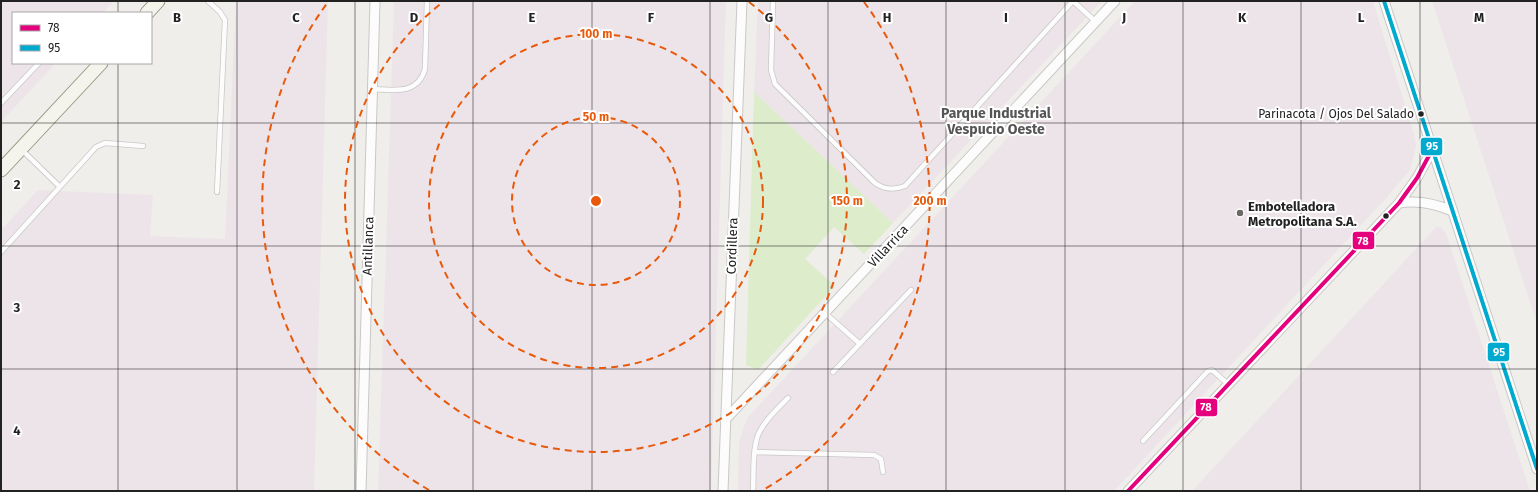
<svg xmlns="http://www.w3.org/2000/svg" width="1538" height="492" viewBox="0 0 1538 492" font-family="'Fira Sans',sans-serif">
<rect width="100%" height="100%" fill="#f0eeeb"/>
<!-- industrial -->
<path fill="#ede4e9" d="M1,1H114L103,13H13V63H56L1,122Z
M236,1H328L314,491H1V230L38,190L153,195L150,236L225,239Z
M394,1H726L711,491H378Z
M758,1H1102L893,223L754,92Z
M1135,1H1373L1414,134L1416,146L1410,170L1387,197L1114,491H738L739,444L743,429L748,417Z
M1432,1H1537V324L1505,225Z
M1437,226L1443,229L1447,236L1530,491H1192Z"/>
<!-- grass -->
<path fill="#ddeccb" d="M754,92L893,223L864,254L834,227L805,259L835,286L758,370L746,365Z"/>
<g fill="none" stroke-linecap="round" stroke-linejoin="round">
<!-- service casing -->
<g stroke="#c9c8c7" stroke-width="6">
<path id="service" d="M208,1L220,12L225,20L217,192
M773,1L771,70L775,84L875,183C885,190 894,190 905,186L1073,1
M1073,1L1096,22
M373,89C394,90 418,95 425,69L427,1
M1,103L39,63
M22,150L60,187
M1,252L96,147L105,143L143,146
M825,313L860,344
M833,372L911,290
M1143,441L1208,371L1212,370L1228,384
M755,452L874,455L881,459L883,472
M753,491C754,473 752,452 758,435C764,421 777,409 788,398"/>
</g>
<!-- minor casing -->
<g stroke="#c9c8c7" stroke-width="11">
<path id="minor" d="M1384,1L1537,469
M1399,203C1418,200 1434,203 1452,211
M725,420L1115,1
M361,491L375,1
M723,491L742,1
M1128,491L1399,203L1417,178L1432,150"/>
</g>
<!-- secondary casing -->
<g stroke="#999a82" stroke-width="15">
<path id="secondary" d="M147,13L158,1
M1,170L101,63"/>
</g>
<!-- service -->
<use href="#service" stroke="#fdfcfc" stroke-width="4.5"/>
<!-- minor -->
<use href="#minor" stroke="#fdfcfc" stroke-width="9"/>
<!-- secondary -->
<use href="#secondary" stroke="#f4f4ed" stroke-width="13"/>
<!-- bus-1 casing -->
<g stroke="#fff" stroke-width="7">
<path id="bus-1" d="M1128,491L1399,203L1417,178L1432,150"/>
</g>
<!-- bus-2 casing -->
<g stroke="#fff" stroke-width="7">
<path id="bus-2" d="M1384,1L1537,469"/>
</g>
<!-- bus-1 -->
<use href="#bus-1" stroke="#e5007d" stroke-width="4"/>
<!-- bus-2 -->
<use href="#bus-2" stroke="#00a9ce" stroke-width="4"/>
</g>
<!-- grid -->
<path fill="none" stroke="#222" stroke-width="1" stroke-opacity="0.55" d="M118,1V13M237,1V491M355,1V491M473,1V491M592,1V491M710,1V491M828,1V491M946,1V491M1065,1V491M1183,1V491M1301,1V491M1420,1V491M118,63V491M1,123H1537M1,246H1537M1,369H1537"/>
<!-- distance rings -->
<g fill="none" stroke="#e8590c" stroke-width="2" stroke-dasharray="7 5">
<circle cx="596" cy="201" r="84"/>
<circle cx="596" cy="201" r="167"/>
<path d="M749 2A251 251 0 1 1 443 2"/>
<path d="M429 490A334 334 0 0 1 328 2M864 2A334 334 0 0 1 763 490"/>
</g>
<!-- markers -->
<g fill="#222" stroke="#fff" stroke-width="1.5">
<circle cx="1421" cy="114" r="3.5"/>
<circle cx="1386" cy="216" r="3.5"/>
</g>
<circle fill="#6a6968" stroke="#fff" stroke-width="1.5" cx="1240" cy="213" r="4"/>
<g text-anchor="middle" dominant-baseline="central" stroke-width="4" stroke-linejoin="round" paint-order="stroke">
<!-- bus labels -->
<g font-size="12" fill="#222" stroke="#fff" text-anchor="end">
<text x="1414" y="114">Parinacota / Ojos Del Salado</text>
</g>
<!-- poi labels -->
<g font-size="13" font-weight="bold" fill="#222" stroke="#fff" text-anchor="start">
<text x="1248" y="206">Embotelladora<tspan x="1248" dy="15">Metropolitana S.A.</tspan></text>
</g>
<!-- street labels -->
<g font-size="13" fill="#222" stroke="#fff">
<text transform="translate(368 246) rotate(-88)">Antillanca</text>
<text transform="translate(732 246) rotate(-88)">Cordillera</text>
<text transform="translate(888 246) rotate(-47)">Villarrica</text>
</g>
<!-- neighbourhood labels -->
<g font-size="14" font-weight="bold" fill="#555" stroke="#fff">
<text x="996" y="113">Parque Industrial<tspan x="996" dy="16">Vespucio Oeste</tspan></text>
</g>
</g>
<g font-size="13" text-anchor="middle" font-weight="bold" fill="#222" stroke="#fff" stroke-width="4" stroke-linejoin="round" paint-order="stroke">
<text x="177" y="22">B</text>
<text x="296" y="22">C</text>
<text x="414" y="22">D</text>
<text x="532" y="22">E</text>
<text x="651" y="22">F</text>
<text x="769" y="22">G</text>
<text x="887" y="22">H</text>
<text x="1006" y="22">I</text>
<text x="1124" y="22">J</text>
<text x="1242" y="22">K</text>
<text x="1361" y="22">L</text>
<text x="1479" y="22">M</text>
<text x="17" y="189">2</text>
<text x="17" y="312">3</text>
<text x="17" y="435">4</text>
</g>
<circle cx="596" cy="201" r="6" fill="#e8590c" stroke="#fff" stroke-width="2"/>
<g font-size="12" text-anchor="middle" font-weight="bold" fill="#e8590c" stroke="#fff" stroke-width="4" stroke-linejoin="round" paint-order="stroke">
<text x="596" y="38">100 m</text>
<text x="596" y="121">50 m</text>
<text x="847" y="205">150 m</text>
<text x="930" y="205">200 m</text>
</g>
<g stroke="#fff" stroke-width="1.5">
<rect x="1420" y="137" width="23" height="19" rx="4" fill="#00a9ce"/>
<rect x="1352" y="231" width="23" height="19" rx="4" fill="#e5007d"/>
<rect x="1487" y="342" width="23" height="20" rx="4" fill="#00a9ce"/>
<rect x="1195" y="398" width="23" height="19" rx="4" fill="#e5007d"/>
</g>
<g font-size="11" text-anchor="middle" font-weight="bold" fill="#fff">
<text x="1432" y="150">95</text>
<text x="1363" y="245">78</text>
<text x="1499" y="356">95</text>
<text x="1206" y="411">78</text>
</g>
<!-- border -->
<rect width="1538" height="492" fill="none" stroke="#222222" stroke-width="4"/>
<!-- legend -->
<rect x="12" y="12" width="140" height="52" fill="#ffffff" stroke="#a7a7a7"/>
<rect x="20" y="25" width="20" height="6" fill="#e5007d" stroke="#a7a7a7"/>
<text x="48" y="32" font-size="12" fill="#222222">78</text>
<rect x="20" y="45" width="20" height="6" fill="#00a9ce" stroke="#a7a7a7"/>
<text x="48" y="52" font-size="12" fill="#222222">95</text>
</svg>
